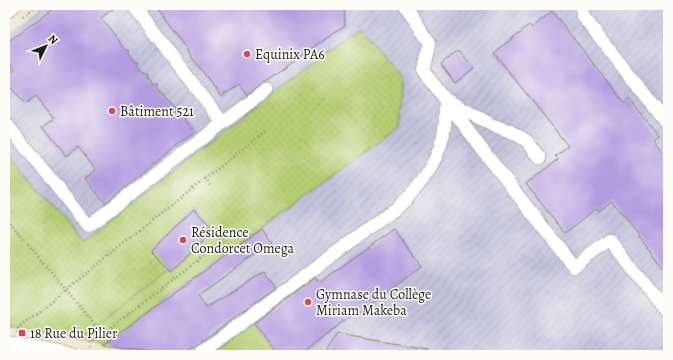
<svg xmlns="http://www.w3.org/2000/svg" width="673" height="360" viewBox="0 0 673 360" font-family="Alegreya,serif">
<defs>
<pattern id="industrial-furrows" width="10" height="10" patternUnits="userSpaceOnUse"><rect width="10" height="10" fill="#c3c1db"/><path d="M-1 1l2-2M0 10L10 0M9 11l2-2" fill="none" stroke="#a7a5bb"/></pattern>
<pattern id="park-dots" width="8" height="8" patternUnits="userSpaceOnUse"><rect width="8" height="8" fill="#b5ce73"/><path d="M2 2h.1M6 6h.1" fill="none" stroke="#9bb063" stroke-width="1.8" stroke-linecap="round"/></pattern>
</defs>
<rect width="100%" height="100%" fill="#fdfcf7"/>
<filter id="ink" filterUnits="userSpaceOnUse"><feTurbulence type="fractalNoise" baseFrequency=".025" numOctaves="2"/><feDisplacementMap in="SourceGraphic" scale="8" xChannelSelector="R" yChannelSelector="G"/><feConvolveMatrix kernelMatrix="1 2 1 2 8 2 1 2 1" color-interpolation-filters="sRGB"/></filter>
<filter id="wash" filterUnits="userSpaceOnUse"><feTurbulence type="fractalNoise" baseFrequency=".012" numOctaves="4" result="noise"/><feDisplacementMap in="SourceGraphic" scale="16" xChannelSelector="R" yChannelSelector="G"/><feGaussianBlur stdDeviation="0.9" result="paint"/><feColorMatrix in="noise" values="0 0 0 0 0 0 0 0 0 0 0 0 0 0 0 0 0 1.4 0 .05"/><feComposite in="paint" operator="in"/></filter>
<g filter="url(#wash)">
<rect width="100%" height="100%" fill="#efe5ca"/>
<!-- industrial -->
<path fill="url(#industrial-furrows)" d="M42,5H668V355H152L104,344L400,127L401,80L359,26L82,243L5,148V37Z"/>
<!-- green -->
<path fill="#b5ce73" stroke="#687548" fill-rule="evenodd" d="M262,138L305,197L104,344L23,329L62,296L90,330L97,324L70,290ZM193,209L214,231L172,271L163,262L175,227Z
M254,323L278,355H281H213Z"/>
<!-- park -->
<path fill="url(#park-dots)" stroke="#687548" d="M359,26L401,80L400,127L231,251L193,209L175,227L163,262L169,268L78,340L5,326V148L82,243Z"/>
<g id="blocks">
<!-- building -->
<path fill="#b39de0" d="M58,5H118L101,18L126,49H129V53L135,61H139L138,65L145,72H148V76L154,84H158V88L194,132L105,203L85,178L96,170L78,147L67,156L43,126L54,118L36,96L25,104L5,79L15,70L5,58V44Z
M154,5H344L345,25L247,95L239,84L221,97Z
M552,11L624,103L629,99L658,135L653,139L668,159V273L612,201L599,211L597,208L565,233L526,184L558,159L555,156L568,146L494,53L529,25L532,28Z
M459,50L474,68L455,83L441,64Z
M194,209L214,230L172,271L151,250Z
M262,229L272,243L198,295L206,308L265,271L276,287L202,341L196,346L174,355H166L104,344Z
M394,229L422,266L358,314L355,312L301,355H278L254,323L315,278L319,283Z
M337,334L427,349L426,355H324Z"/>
</g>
</g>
<g filter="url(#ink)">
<use href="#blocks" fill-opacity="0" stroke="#868073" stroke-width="1"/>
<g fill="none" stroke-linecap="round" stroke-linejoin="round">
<!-- minor casing -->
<g stroke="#868073" stroke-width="14">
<path id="minor" d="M133,5L223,123
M405,5L430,43L424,71L481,148L574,267L610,240L668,314
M581,5L583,16L668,125
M5,13L15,5
M5,122L88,226L266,90
M5,342L73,355
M203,351L399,206C422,185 442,156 445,124C445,116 445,107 445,99L492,125L510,131L527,141L540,158"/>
</g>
<!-- path -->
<path stroke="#868073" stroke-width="2.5" stroke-dasharray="1 3" stroke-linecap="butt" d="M23,16L39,5
M5,29L11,25
M205,178L210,185
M5,216L102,334L205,255L189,247
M17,333L18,328L265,131
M89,355L91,342L102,334"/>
<!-- minor -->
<use href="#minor" stroke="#fff" stroke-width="13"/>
</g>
</g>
<!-- markers -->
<g fill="#d1495b" stroke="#fdfcf7" stroke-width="1.5">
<circle cx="247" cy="54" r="4"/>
<circle cx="112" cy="111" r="4"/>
<circle cx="183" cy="240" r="4"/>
<circle cx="308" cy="302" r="4"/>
<rect x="18" y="329" width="8" height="8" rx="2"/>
</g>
<g text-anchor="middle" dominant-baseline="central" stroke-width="3" stroke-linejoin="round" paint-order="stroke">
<!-- poi labels -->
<g font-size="14" fill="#1c1c1c" stroke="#fdfcf7" text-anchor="start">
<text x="255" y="54">Equinix PA6</text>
<text x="120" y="111">Bâtiment 521</text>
<text x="191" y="232">Résidence<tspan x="191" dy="16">Condorcet Omega</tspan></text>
<text x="316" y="294">Gymnase du Collège<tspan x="316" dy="16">Miriam Makeba</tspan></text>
<text x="30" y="333">18 Rue du Pilier</text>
</g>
</g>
<!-- margin -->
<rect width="673" height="360" fill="none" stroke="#fdfcf7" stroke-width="20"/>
<!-- north arrow -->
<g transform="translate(46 46) rotate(47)" stroke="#fdfcf7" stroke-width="3" paint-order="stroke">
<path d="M0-3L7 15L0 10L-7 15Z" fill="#1c1c1c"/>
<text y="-6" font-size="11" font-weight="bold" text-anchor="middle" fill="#1c1c1c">N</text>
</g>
</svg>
